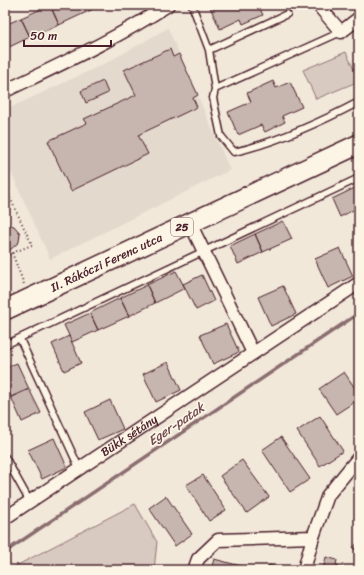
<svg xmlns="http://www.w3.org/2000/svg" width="364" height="575" viewBox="0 0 364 575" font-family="Sriracha,sans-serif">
<rect width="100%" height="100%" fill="#f1e8da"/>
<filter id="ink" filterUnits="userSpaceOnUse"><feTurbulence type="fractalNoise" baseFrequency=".025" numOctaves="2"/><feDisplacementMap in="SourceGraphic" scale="8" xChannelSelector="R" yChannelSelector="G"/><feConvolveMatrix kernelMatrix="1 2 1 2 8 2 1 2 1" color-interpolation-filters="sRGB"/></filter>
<g filter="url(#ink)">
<!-- built -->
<path fill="#e4d9cd" d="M168,28L230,170L50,259L5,159V110L108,62Z"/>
<!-- green -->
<path fill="#d8cac0" stroke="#917476" d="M346,52L359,81L316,99L303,70Z
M135,504L157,542L154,570H8Z"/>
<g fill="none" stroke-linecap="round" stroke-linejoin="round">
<!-- stream -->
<path stroke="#8b6d6f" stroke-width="3.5" d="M5,552L359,313"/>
</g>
<!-- building -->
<path fill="#c7b6af" stroke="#4a1f2b" d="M50,5H88L91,10L59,25Z
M50,5L59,25L30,37L21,18Z
M88,5H100L91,10Z
M209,5H269L260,9L263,15L243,24L241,19L220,29Z
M21,18L30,37L5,49V25Z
M170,49L173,57L179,54L198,95L193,98L197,107L138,135L148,154L71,191L48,141L87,123L84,119L136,95L124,70Z
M103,81L108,93L86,103L81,91Z
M273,81L276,88L290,82L302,107L282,116L285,122L265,132L261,125L238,135L228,112L251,102L247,93Z
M359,186V207L340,217L332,199Z
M283,221L292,239L263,252L255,234Z
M5,223L14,226L20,233L19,242L10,250H5Z
M255,234L263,252L238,264L230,246Z
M340,248L353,276L328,288L315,259Z
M176,271L185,288L155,303L147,285Z
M202,275L214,301L196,310L183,284Z
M147,285L155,303L129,316L120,298Z
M283,286L296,314L271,326L258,297Z
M120,298L129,316L98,330L90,313Z
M90,313L98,330L72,342L64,325Z
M226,324L239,352L213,364L200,335Z
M69,336L81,363L64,371L52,344Z
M168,362L181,390L156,402L143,374Z
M17,363L29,389L11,397L5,384V368Z
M344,372L359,394V399L336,414L319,389Z
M29,389L41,413L22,422L11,397Z
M110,400L123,429L98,440L85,412Z
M320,416L343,451L320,466L297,431Z
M281,437L310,479L290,492L262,450Z
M54,438L67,467L42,479L28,450Z
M242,460L269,497L247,513L220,476Z
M203,475L226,510L209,521L186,485Z
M166,496L192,534L175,546L149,508Z
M5,497L9,506L5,508Z
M359,541V553L353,548Z
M326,557L337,560L336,565L346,568L345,570H323Z
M214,559L241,566L240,570H211Z
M269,565L287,570H267Z"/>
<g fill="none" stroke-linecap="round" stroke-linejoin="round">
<!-- service casing -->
<g stroke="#4a1f2b" stroke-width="9">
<path id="service" d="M192,5L209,50L215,89L213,98L221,136L234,152C278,142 319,123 359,102
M209,50L287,14
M215,89L341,32
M20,339L80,470
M5,345L359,178
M5,457L30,502"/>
</g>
<!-- minor casing -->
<g stroke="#4a1f2b" stroke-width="15">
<g id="minor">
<path d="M318,5L341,32L359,18"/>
<path d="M5,91C61,64 116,39 168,5"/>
<path d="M190,223L253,353"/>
<path id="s1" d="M5,518L359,283"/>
<path d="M194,570L198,559L218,540L313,537L328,495L359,457"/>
<path d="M304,570L313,537"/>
</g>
</g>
<!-- primary casing -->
<g stroke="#4a1f2b" stroke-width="22">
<g id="primary">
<path id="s2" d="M5,310L359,144"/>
</g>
</g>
<!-- path -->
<path stroke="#4a1f2b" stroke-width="2" stroke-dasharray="1 3" stroke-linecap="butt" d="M5,187L32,245L5,256
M12,253L24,284"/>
<!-- service -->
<use href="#service" stroke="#fcf5e5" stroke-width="6"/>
<!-- minor -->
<use href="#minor" stroke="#fcf5e5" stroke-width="12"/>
<!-- primary -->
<use href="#primary" stroke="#fcf5e5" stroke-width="19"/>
</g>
</g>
<g text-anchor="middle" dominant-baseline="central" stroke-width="3.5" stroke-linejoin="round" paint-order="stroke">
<!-- shield labels -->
<rect fill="#fcf5e5" stroke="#7f5f63" stroke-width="1" x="171" y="218" width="22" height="18" rx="3"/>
<g font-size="11" font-weight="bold" fill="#4a1f2b">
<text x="182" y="227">25</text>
</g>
<!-- street labels -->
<g font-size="12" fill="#4a1f2b" stroke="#fcf5e5">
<text stroke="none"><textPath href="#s2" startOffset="112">II. Rákóczi Ferenc utca</textPath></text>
<text stroke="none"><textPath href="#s1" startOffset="149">Bükk sétány</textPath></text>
</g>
<!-- water labels -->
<g font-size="13" font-style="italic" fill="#704c53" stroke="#fcf5e5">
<text transform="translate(176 424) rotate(-34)">Eger-patak</text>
</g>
</g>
<!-- margin -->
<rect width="364" height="575" fill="none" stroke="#fcf5e5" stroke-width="20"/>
<rect x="10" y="10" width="344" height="555" fill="none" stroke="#4a1f2b" stroke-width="1.5" filter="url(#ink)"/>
<!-- scale -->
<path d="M24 40v6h87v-6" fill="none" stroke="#4a1f2b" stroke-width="2"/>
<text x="30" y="40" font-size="12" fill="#4a1f2b" stroke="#fcf5e5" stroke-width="3" paint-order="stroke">50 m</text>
</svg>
